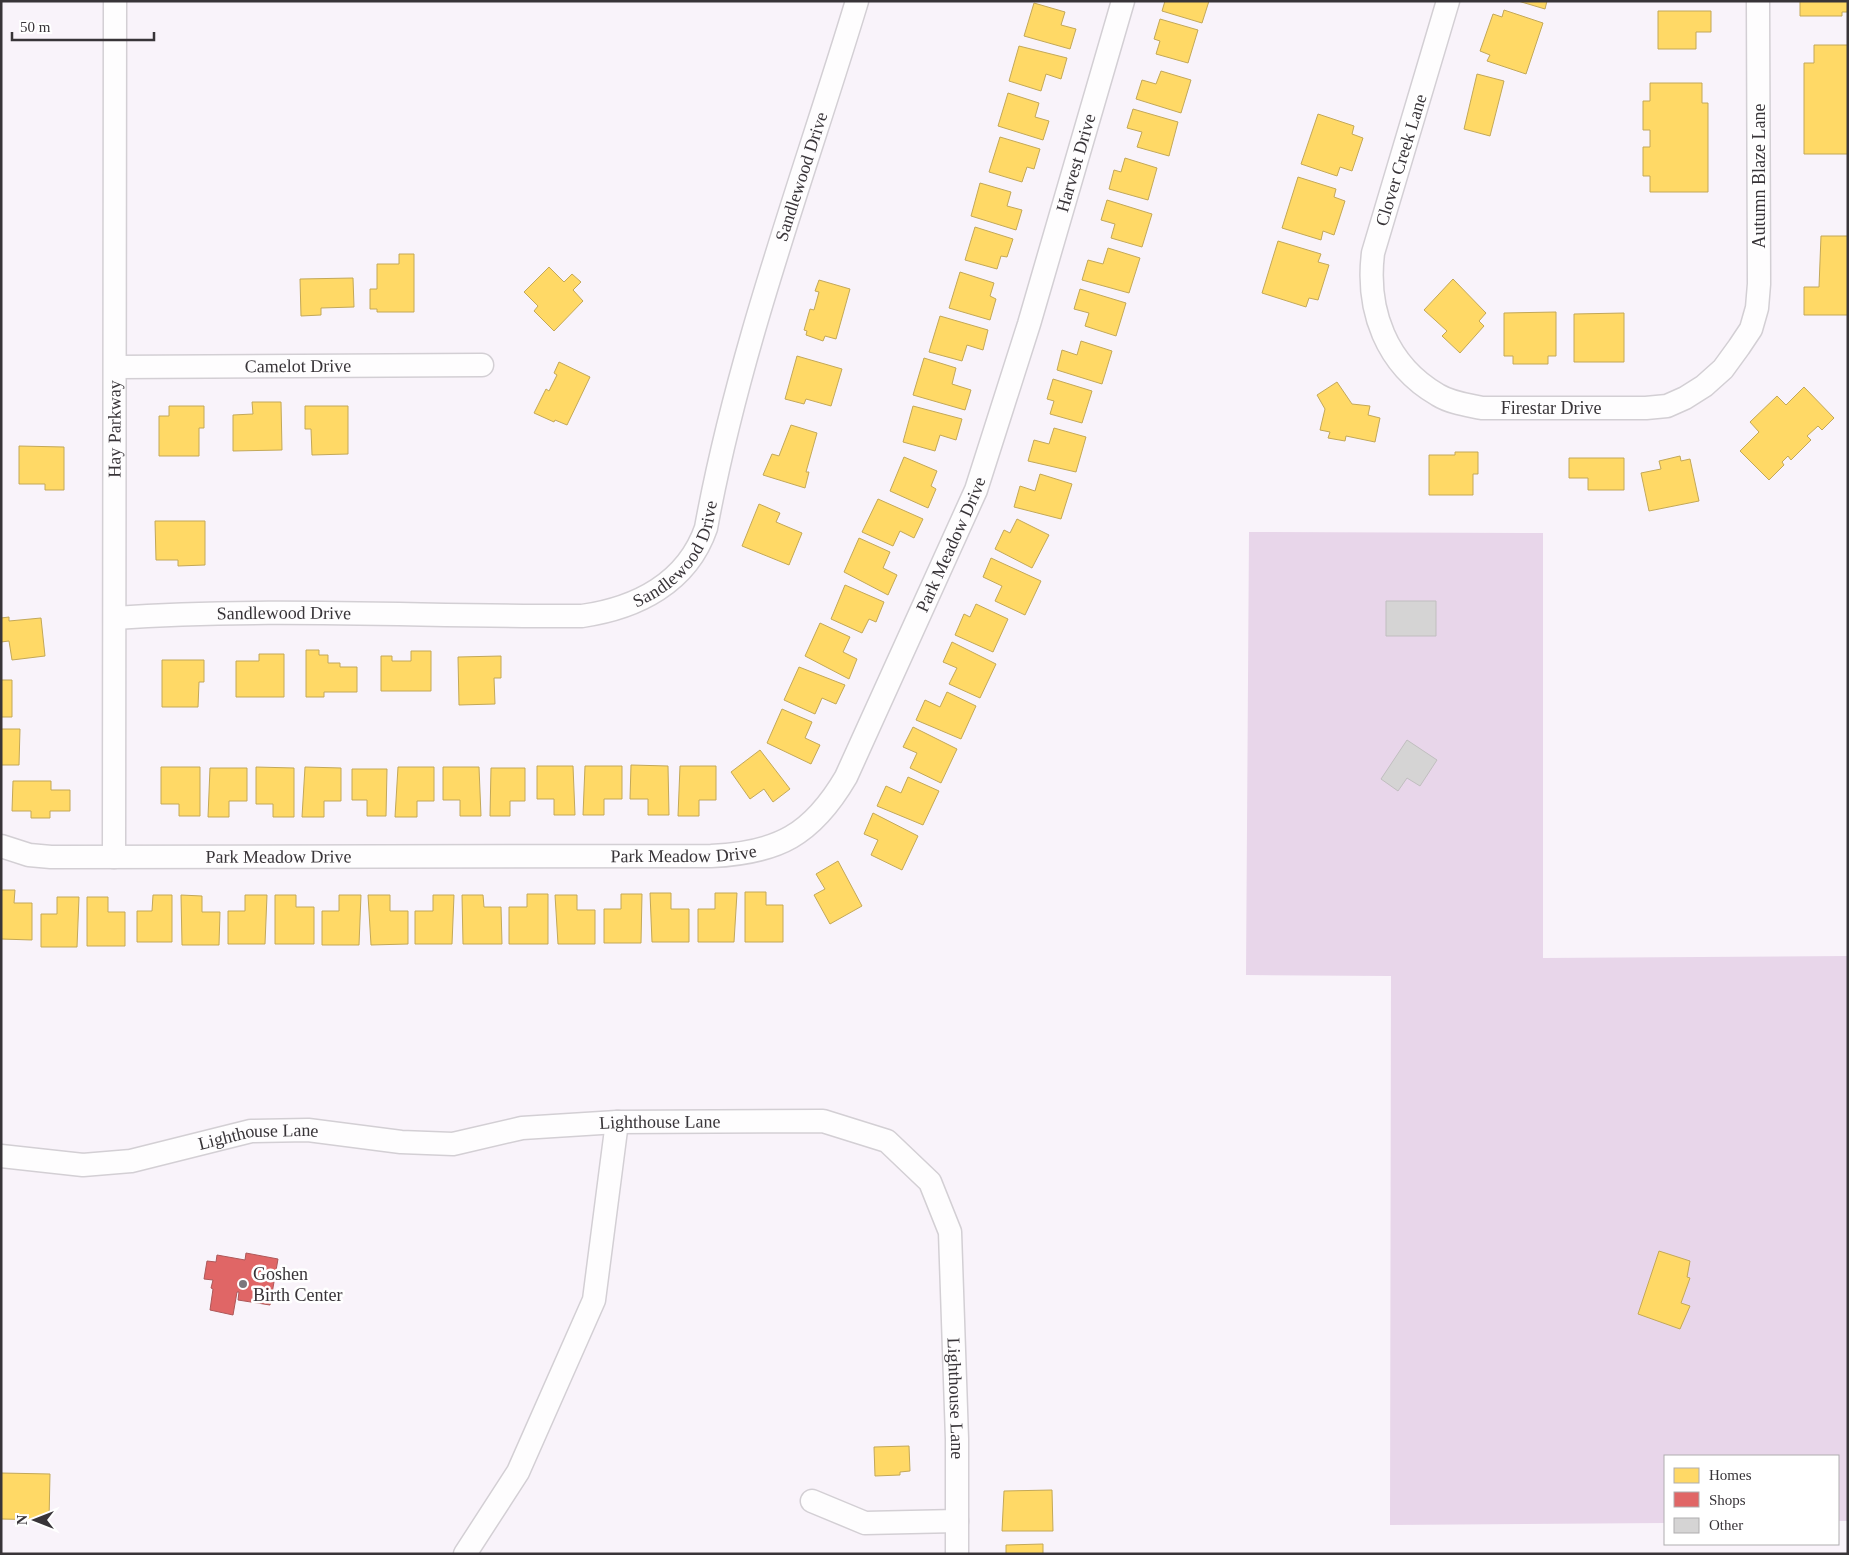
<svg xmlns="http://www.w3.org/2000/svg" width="1849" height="1555" viewBox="0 0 1849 1555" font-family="'Times New Roman',serif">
<rect width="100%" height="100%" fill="#f9f3fa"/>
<!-- green -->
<path fill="#e8d6ea" d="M1249,532L1543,533V958L1848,956V1521H1838V1456H1665V1523L1390,1525L1391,976L1246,975Z"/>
<!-- homes -->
<path fill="#ffd966" stroke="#c3a858" d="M1165,1H1209L1202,23L1162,11Z
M1518,1H1547L1545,9Z
M1800,1H1848V12H1842V16H1800Z
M1034,3L1065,12L1061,25L1076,29L1070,49L1024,36Z
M1504,10L1543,23L1526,74L1487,61L1490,55L1480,51L1493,14L1502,17Z
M1658,11H1711V32H1696V49H1658Z
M1160,19L1198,30L1188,63L1156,54L1160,41L1154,39Z
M1814,45H1848V154H1804V63H1814Z
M1019,46L1067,58L1061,79L1046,74L1041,91L1009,81Z
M1161,71L1191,80L1181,113L1136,99L1142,80L1156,84Z
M1477,74L1504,81L1490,136L1464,129Z
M1650,83H1702V103H1708V192H1650V176H1643V147H1650V130H1643V101H1650Z
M1008,93L1039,103L1035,117L1049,121L1043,140L998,126Z
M1133,109L1178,122L1169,156L1137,147L1142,132L1127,128Z
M1318,114L1354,126L1352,134L1363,138L1352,171L1340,167L1337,176L1301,164Z
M1000,137L1040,149L1034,169L1027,167L1022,182L989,172Z
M1125,158L1157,168L1148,200L1109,189L1114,170L1121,172Z
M1298,177L1336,189L1334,197L1345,201L1334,235L1323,231L1321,240L1282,228Z
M980,183L1011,192L1007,206L1022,210L1016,230L971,216Z
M1107,200L1152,214L1142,247L1111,238L1115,224L1101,220Z
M975,227L1013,239L1007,257L1001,256L997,269L965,260Z
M1821,236H1848V315H1804V287H1819Z
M1278,241L1321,254L1318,262L1329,265L1318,300L1309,298L1306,307L1262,293Z
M1108,248L1140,258L1129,293L1082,280L1088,260L1103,264Z
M399,254H414V312H377V309H370V289H377V264H399Z
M549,267L564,282L572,274L581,282L573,290L583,301L554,331L534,311L538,306L524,292Z
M960,272L994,283L990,296L996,299L990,320L949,308Z
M353,278L354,307L321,308V315L301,316L300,279Z
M1453,279L1486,313L1479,321L1484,326L1460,353L1442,336L1447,331L1424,310Z
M819,280L850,289L836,339L825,336L823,341L806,335L807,331L804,330L810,309L814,310L819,292L815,291Z
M1080,289L1126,303L1116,336L1085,326L1089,313L1074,309Z
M1556,312V356H1548V364H1513V356H1504V313Z
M1624,313V362H1574V314Z
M940,316L988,330L983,350L967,345L962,361L929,352Z
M1081,341L1112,351L1102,384L1057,370L1062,350L1077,355Z
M797,356L842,369L831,406L806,399L804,404L785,399Z
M924,358L956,368L952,384L971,390L965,410L913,395Z
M559,362L590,377L567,425L555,420L554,422L534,413L546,389L549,391L557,375L554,373Z
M1053,379L1092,391L1082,423L1050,414L1054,401L1047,399Z
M1337,382L1352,404L1370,406L1368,415L1380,418L1375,442L1346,436L1345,441L1328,438L1330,432L1320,430L1325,409L1317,395Z
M1804,387L1834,418L1822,430L1818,426L1807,436L1811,440L1791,460L1788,456L1782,462L1784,465L1769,480L1740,451L1759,432L1750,422L1777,396L1786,405Z
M252,402H281L282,450L233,451V415L253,414Z
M169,406H204V428H199V456H159V416H169Z
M305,406H348V454L312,455L311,429H305Z
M913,406L962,419L956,440L940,435L935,451L903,442Z
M791,425L817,433L806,472H809L805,488L763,475L772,454L779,456Z
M1054,428L1086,437L1076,472L1028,461L1034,440L1049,444Z
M19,446L64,447V490H45V484H19Z
M1455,452H1478V474H1473V495H1429V455H1455Z
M1680,456L1681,461L1690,459L1699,501L1649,511L1641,473L1661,469L1659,461Z
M904,457L937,471L931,486L936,489L928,508L890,491Z
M1569,458H1624V490H1588V478H1569Z
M1040,474L1072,484L1061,519L1014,507L1020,486L1035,491Z
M878,499L923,519L914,538L900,531L893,546L862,532Z
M759,504L780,513L776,522L802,533L789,565L742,546Z
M1017,519L1049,535L1032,568L995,549L1004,530L1010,533Z
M155,521H205V565L178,566V560H156Z
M859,538L890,552L883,568L897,575L888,595L844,572Z
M991,558L1041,581L1025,615L995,601L1002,586L983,577Z
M845,585L884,602L876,622L869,619L862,633L831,619Z
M976,604L1008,619L993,652L955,635L964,614L970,617Z
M9,617V621L41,618L45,656L12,660L9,641L1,642V618Z
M820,623L850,637L843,652L857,659L849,679L805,656Z
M952,642L996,664L980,698L949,684L957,668L943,662Z
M306,650H319V655H328V663H340V667H357V692H324V697H306Z
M411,651H431V691H381V656H392V661H411Z
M259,654H284V697H236V661H259Z
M501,656V678H494L495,704L459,705L458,657Z
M162,660H204V682H199L198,707H162Z
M799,667L845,685L836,704L822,698L815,714L784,700Z
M1,680H12V717H1Z
M947,692L976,706L961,739L916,720L925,700L940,707Z
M782,709L812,722L805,738L820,745L811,764L767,743Z
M913,727L957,749L941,783L910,768L917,753L903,747Z
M1,729H20L19,765H1Z
M760,750L790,789L773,802L764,789L750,799L731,772Z
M631,765L668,766L669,815H648V799H630Z
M537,766H573L575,815H554V799H537Z
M585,766H622V799H604V815H583Z
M680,766H716V800H699V816H678Z
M161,767H200V816H179V804H161Z
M256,767L294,768V817H273V804H256Z
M305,767L341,768V801H324V817H302Z
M398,767H434V801H417V817H395Z
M443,767H479L481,816H460V800H443Z
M210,768H247V801H229V817H208Z
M491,768H525V801H510V816H490Z
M352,769H387L386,816H367V800H352Z
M908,777L939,791L923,825L877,806L886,786L901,793Z
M13,781H51V790H70V811H50V818H31V811H12Z
M873,813L918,836L902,870L871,855L878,840L864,834Z
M838,861L862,906L830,924L814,895L825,889L816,874Z
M1,890H15L14,903H32V940L1,939Z
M745,892H766V905H783V942H745Z
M650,893H671V909H689V942H652Z
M715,893H737L734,942H698V909H715Z
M527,894H548V944H509V907H527Z
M621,894H642L641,943H604V909H621Z
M153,895H172V942H137V911H152Z
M181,895L202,896V912H220L219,945H182Z
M245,895H267L265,944H228V911H245Z
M275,895H296V907H314V944H275Z
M339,895H361L359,945H322V911H339Z
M368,895H390V911H408V944L371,945Z
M433,895H454L452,944H415V911H433Z
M462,895H483L484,907H501L502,944H463Z
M555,895H577V910H595V944H558Z
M57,897H79L77,947H41V914H57Z
M87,897H108V912H125V946H87Z
M1659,1251L1690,1261L1687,1277L1690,1278L1681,1303L1690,1306L1680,1329L1638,1314Z
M909,1446L910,1471L900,1472V1475L875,1476L874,1447Z
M1,1473L50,1474L49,1520L1,1519Z
M1052,1490L1053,1531H1002L1004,1491Z
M1043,1544V1554H1006V1545Z"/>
<!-- shops -->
<path fill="#e06666" stroke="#ae5758" d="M246,1253L278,1259L270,1305L238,1300L239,1292H237L233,1315L210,1310L213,1289L211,1288L213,1280L204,1279L207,1261L216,1262L217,1255L245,1260Z"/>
<!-- building -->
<path fill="#d5d4d4" stroke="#c0bebf" d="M1386,601H1436V636H1386Z
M1407,740L1437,760L1420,786L1407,778L1398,791L1381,779Z"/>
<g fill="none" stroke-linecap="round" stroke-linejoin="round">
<!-- street casing -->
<g stroke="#d3cfd4" stroke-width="25">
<g id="street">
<path id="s1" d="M1448,1L1373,253C1366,310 1386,365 1438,395C1451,403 1468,405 1482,408H1646L1667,406L1685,398L1704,386L1723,369L1739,347L1751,329L1757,308L1759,284L1758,1"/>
<path id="s2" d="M116,367L482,365"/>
<path id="s3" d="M115,618C271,607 426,617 582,616C637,608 687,583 706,528C739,348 804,176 857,1"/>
<path id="s4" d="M1,846L29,855L51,857L711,856C778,853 812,835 846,777L976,490L1029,324L1123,1"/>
<path id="s5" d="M114,857L115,1"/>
<path id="s6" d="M1,1156L83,1165L131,1161L251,1131L308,1130L401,1142L453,1144L522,1128L617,1122L823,1121L887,1141L930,1182L950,1232L957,1439V1554"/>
<path d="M812,1501L865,1523L957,1521"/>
<path d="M465,1554L518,1472L594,1300L617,1122"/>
</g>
</g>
<!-- street -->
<use href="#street" stroke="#fefdfe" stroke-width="22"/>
</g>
<!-- markers -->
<circle fill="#7c777c" stroke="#fff" stroke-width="2" cx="243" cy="1284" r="5"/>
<g text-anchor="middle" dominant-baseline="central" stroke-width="5" stroke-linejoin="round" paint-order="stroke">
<!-- street labels -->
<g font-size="18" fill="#383438" stroke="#fff">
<text transform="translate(1401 160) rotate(-73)">Clover Creek Lane</text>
<text stroke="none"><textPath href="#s4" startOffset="1534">Harvest Drive</textPath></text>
<text stroke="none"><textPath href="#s3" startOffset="992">Sandlewood Drive</textPath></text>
<text transform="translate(1759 176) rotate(-90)">Autumn Blaze Lane</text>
<text stroke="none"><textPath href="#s2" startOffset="182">Camelot Drive</textPath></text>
<text stroke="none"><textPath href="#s1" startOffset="544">Firestar Drive</textPath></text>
<text stroke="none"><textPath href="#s5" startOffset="428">Hay Parkway</textPath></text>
<text stroke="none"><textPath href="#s4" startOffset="1132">Park Meadow Drive</textPath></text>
<text stroke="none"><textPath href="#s3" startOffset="588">Sandlewood Drive</textPath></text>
<text stroke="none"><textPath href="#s3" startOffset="169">Sandlewood Drive</textPath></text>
<text stroke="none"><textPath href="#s4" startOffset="684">Park Meadow Drive</textPath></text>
<text stroke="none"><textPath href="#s4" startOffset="279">Park Meadow Drive</textPath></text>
<text stroke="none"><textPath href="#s6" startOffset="666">Lighthouse Lane</textPath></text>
<text stroke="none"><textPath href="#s6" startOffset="261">Lighthouse Lane</textPath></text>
<text stroke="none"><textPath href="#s6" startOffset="1176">Lighthouse Lane</textPath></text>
</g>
<!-- poi labels -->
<g font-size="18" fill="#383438" stroke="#fff" text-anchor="start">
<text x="253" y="1274">Goshen<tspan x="253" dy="21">Birth Center</tspan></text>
</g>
</g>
<!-- border -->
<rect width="1849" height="1555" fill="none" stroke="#383438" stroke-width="5"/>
<!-- legend -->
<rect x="1664" y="1455" width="175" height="90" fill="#ffffff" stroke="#afaeaf"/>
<rect x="1674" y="1468" width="25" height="15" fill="#ffd966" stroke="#afaeaf"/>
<text x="1709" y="1480" font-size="15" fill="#383438">Homes</text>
<rect x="1674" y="1492" width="25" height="15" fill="#e06666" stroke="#afaeaf"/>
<text x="1709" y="1505" font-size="15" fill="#383438">Shops</text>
<rect x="1674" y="1518" width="25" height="15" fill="#d5d4d4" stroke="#afaeaf"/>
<text x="1709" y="1530" font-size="15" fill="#383438">Other</text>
<!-- north arrow -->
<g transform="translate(35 1520) rotate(270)" stroke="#ffffff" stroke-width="4" paint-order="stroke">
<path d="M0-4L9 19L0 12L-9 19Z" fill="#383438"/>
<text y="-8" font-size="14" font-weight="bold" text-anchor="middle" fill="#383438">N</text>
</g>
<!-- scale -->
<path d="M12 32v8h142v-8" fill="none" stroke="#383438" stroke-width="2.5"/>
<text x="20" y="32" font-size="15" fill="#383438" stroke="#ffffff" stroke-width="4" paint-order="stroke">50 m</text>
</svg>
